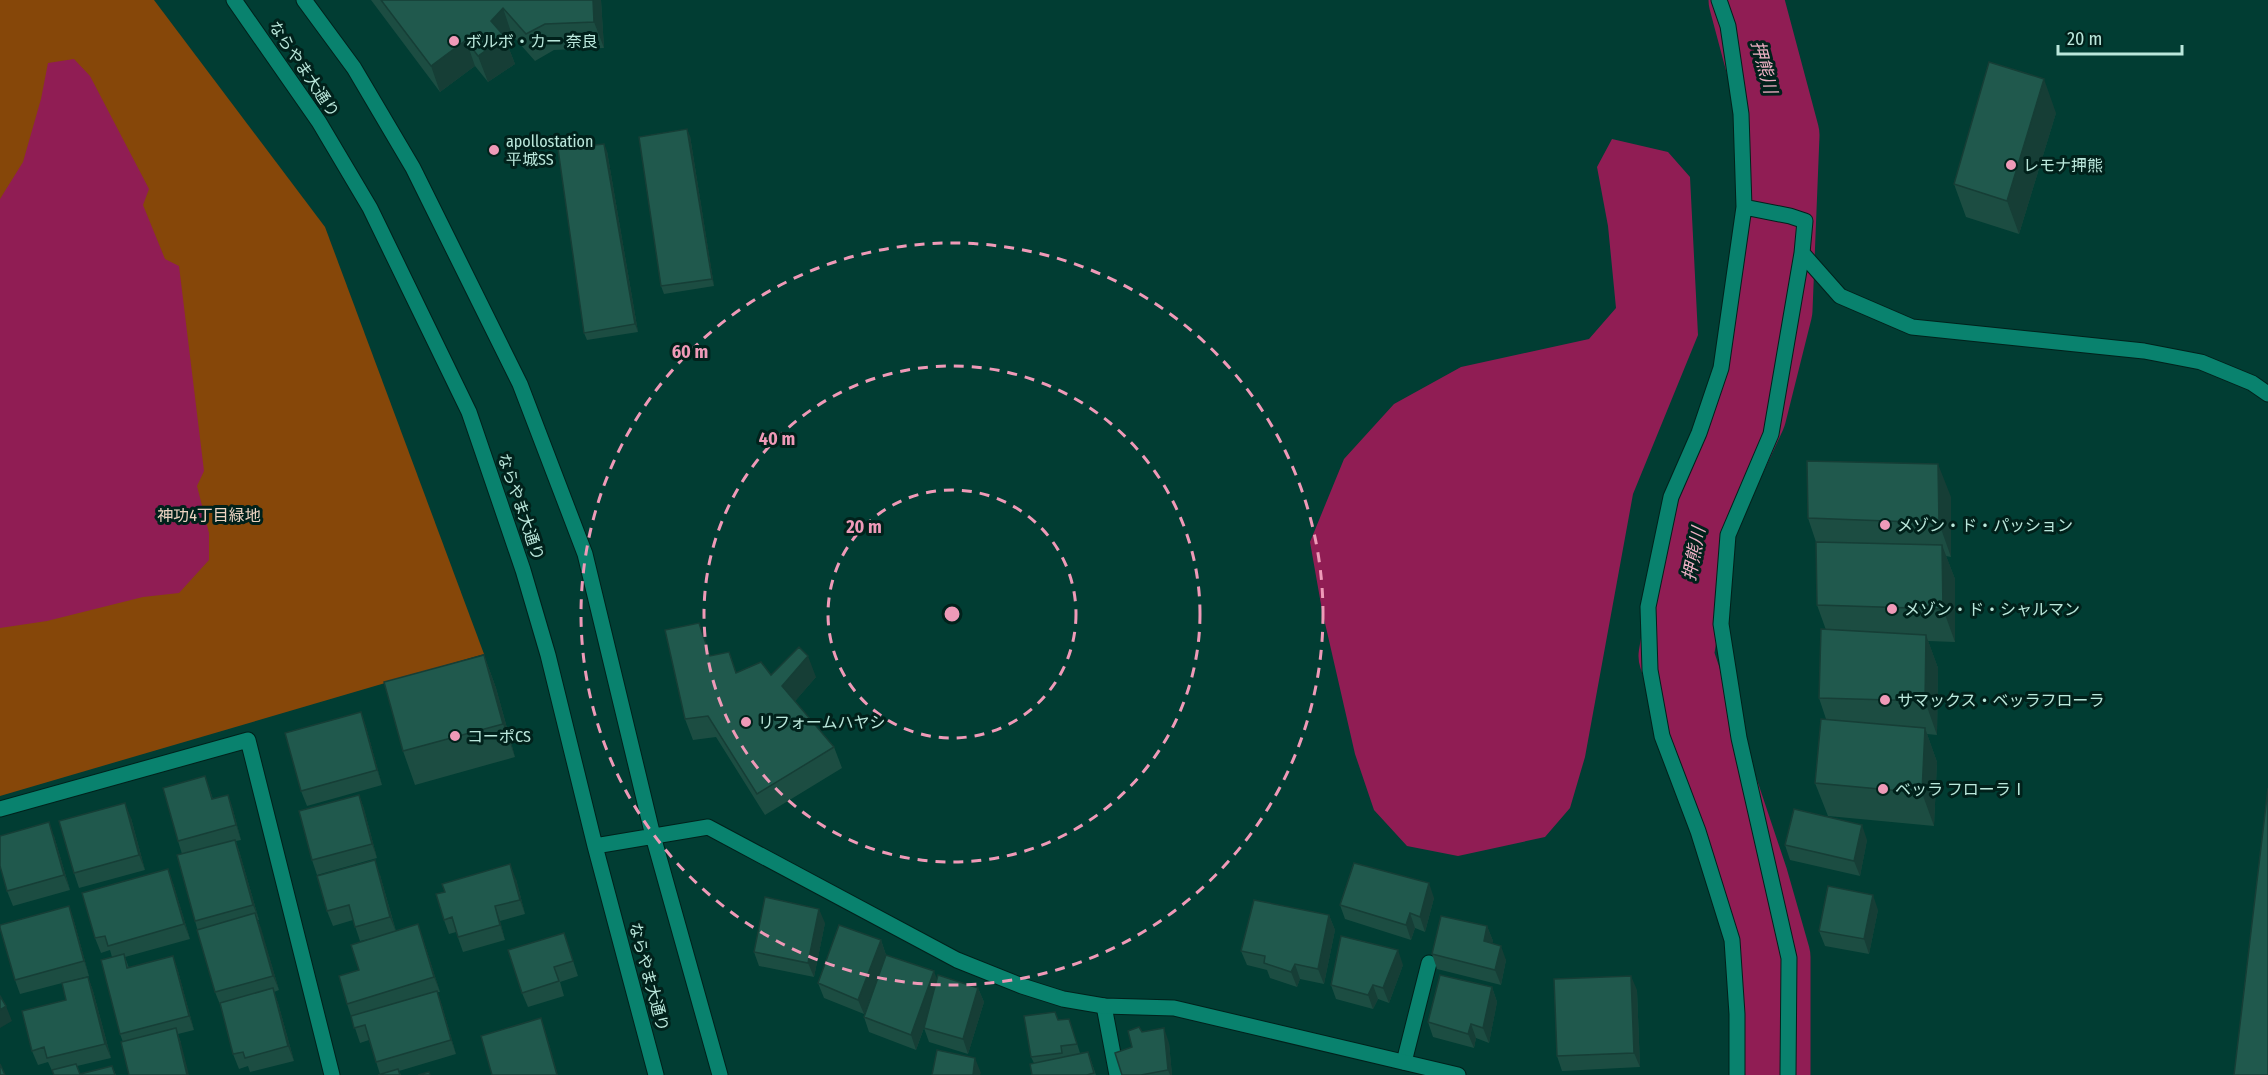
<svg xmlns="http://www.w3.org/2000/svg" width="2268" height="1075" viewBox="0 0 2268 1075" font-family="'Fira Sans Condensed','Noto Sans JP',sans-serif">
<rect width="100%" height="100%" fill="#013d33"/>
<!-- green -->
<path fill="#864709" d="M0,0H154L325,227L484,654L0,796Z"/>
<!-- water -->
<path fill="#901d54" d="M74,59L90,76L149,189L143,205L165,259L179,266L204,471L197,486L209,533V560L179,593L143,597L47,621L0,628V199L23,162L41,99L48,63Z
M1612,139L1668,152L1690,177L1698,335L1633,494L1585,757L1570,808L1545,837L1458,856L1407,846L1374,810L1355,754L1322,610L1310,542L1344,459L1394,404L1461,367L1589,339L1616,308L1608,226L1597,167Z"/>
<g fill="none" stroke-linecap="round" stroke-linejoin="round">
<!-- river -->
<path stroke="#901d54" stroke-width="75" d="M1746,0L1782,135L1775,310L1749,414L1697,527L1676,656L1751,880L1773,957V1075"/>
<!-- minor casing -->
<g stroke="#01211b" stroke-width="17">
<path id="minor" d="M1719,0L1728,26L1741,114L1744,207L1721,368L1699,433L1671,497L1648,607L1650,670L1662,736L1698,831L1732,940L1737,1014V1075
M1744,207L1790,216L1805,221L1802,253L1771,434L1728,535L1721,624L1739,738L1789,958L1788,1075
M1802,253L1840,296L1912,327L2144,351L2201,362L2252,383L2268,394
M0,809L248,740L332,1075
M1104,1006L1117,1075
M1404,1062L1429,963"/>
</g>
<!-- tertiary casing -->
<g stroke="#01211b" stroke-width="17">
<path id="tertiary" d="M234,0L319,122L370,208L469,412L523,570L548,655L595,846L656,1075
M304,0L354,68L413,168L520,384L585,554L653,836L720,1075
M595,846L708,827L957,960L1022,986L1063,999L1104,1006L1174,1008L1458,1075"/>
</g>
<!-- minor -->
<use href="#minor" stroke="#09826e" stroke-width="15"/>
<!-- tertiary -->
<use href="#tertiary" stroke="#09826e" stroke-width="15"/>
</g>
<!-- wall -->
<path fill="#1c4d42" d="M371,0H601L604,48L554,50L535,61L512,35L506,41L515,64L488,82L475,66L440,92Z
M2056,113L2019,234L1966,217L1954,184Z
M690,136L714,286L664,294L661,286Z
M607,151L638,332L587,340L584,333Z
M1951,497V557L1946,556L1955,579V642L1928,641L1938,668L1937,735L1927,734L1937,762L1934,826L1828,816L1815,783L1826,719L1819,698L1826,630L1817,605L1816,542L1808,518Z
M484,655L496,688L515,757L415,785L403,751Z
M711,656L736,673L816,677L795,701L834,747L842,768L765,815L716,737L693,740L685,719Z
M361,712L366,727L382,785L307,806L301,791Z
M205,776L213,799L228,795L233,810L241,840L236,841L240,854L259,920H258L279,990L274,992L278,1003L294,1061L250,1072L248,1066L239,1069L233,1054L221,1007L215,992L195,921L182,854L178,841Z
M359,795L364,809L377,858L317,875L312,860Z
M131,818L145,870L79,888L74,873Z
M54,836L70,890L13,906L7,891Z
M1867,840L1860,876L1790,860L1785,845Z
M380,875L396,931L423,939L440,992H437L442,1006L456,1054L399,1071L401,1075H378L380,1074L369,1040L360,1043L347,1004L359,970L381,936L360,941L353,920L333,926L327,911Z
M516,879L525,914L500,921L505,940L463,952L456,932L449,934L444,920Z
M173,883L190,939L125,957L129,968L173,956L178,971L194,1030L178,1034L181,1043L123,1042L120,1034L112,957L110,950L101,953L95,938Z
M1434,898L1425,932L1415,928L1411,940L1345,919L1340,905Z
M69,906L74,921L89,976L20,994L15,980Z
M1878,910L1869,954L1825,946L1819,931Z
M1329,915L1335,930L1324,984L1300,979L1297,987L1270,978L1267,970L1247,965L1241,951Z
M825,923L814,977L759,966L754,952Z
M1487,926L1493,941L1492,943L1506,960L1501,985L1437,969L1432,954Z
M564,933L578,976L560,982L564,996L528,1007L522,993Z
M881,940L886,955L864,1014L824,998L818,983Z
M1403,965L1389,1003L1378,999L1373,1009L1336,999L1331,985Z
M88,977L93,991L111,1058L77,1066L80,1074L112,1066L116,1075H54L48,1062L38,1065L32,1051L22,1011L66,1000L62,983Z
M937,980L978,988L984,1002L968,1054L929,1042L924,1028L916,1050L869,1032L864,1017Z
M1492,987L1497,1002L1489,1043L1476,1038L1474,1048L1433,1037L1428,1022Z
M1637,990L1640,1067L1562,1071L1557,1056Z
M1058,1020L1074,1034L1080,1053L1088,1052L1096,1075H1032L1034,1063L1031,1057Z
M1142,1032L1169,1043L1172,1075H1122Z"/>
<!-- shaded-wall -->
<path fill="#163e36" d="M593,0H601L604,48L594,22Z
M503,8L512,35L506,41L515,64L488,82L478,56L491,21Z
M466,40L475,66L440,92L431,66Z
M2044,79L2056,113L2019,234L2007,201Z
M687,129L690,136L714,286L712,279Z
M604,144L607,151L638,332L635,324Z
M1938,464L1951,497V557L1939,523Z
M1942,545L1955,579V642L1943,609Z
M1926,635L1938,668L1937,735L1925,701Z
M484,655L496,688L515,757L503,724Z
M808,656L816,677L790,707L782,686Z
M361,712L366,727L382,785L377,770Z
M1925,728L1937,762L1934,826L1922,793Z
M228,795L233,810L241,840L236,825Z
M359,795L364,809L377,858L372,844Z
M125,803L131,818L145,870L139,855Z
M49,822L54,836L70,890L64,875Z
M1862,825L1867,840L1860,876L1854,861Z
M235,840L240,854L259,920L253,905Z
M375,860L380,875L396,932L390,917Z
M510,864L516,879L525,914L520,900Z
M168,869L173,883L190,939L184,924Z
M1429,883L1434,898L1425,932L1420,917Z
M1873,895L1878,910L1869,954L1864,939Z
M69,906L74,921L89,976L84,961Z
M495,906L500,921L505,940L500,925Z
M819,909L825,923L814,977L808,963Z
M255,913L261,928L279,990L273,976Z
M1410,913L1415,928L1411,940L1406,925Z
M1329,915L1335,930L1324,984L1318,969Z
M418,924L423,939L440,992L434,977Z
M1487,926L1493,941L1489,956L1484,941Z
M881,940L886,955L864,1014L858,1000Z
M1501,946L1506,960L1501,985L1495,970Z
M1398,950L1403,965L1389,1003L1383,988Z
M173,956L178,971L194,1030L189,1016Z
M1295,964L1300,979L1297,987L1291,972Z
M934,971L939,985L916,1050L911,1035Z
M1631,976L1637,990L1640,1067L1634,1053Z
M88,977L93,991L111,1058L105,1044Z
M1373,985L1378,999L1373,1009L1368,995Z
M1492,987L1497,1002L1489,1043L1483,1028Z
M273,988L278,1003L294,1061L288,1046Z
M978,988L984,1002L968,1054L963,1039Z
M437,991L442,1006L456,1054L451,1040Z
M6,1006L12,1021L0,1028V1010Z
M541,1018L546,1033L558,1075H557Z
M1471,1024L1476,1038L1474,1048L1468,1034Z
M176,1028L181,1043L189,1075H187Z
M1164,1028L1169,1043L1172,1075H1170L1168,1070Z
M975,1058L981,1073L980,1075H973Z"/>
<!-- building -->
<path fill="#20594d" stroke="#163e36" stroke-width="1.5" d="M381,0H593L594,22L545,24L526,34L503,8L491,21L505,37L478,56L466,40L431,66Z
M1989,62L2044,79L2007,201L1954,184Z
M687,129L712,279L661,286L639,137Z
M604,144L635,324L584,333L558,149Z
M1807,461L1938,464L1939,523L1808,518Z
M1816,542L1942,545L1943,609L1817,605Z
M699,623L710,656L729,652L736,673L761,662L771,675L799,647L808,656L782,686L834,747L757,794L708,716L685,719L665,630Z
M1821,629L1926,635L1925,701L1819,698Z
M484,655L503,724L403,751L384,682Z
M361,712L377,770L301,791L285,733Z
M1821,719L1925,728L1922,793L1815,783Z
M205,776L212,799L228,795L236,825L178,841L163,788Z
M2268,788V1075H2234Z
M359,795L372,844L312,860L299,811Z
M125,803L139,855L74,873L59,821Z
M1794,809L1862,825L1854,861L1785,845Z
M49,822L64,875L7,891L0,866V836Z
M235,840L253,905L195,921L177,855Z
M375,860L390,917L355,927L349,905L327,911L317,876Z
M1354,863L1429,883L1420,917L1410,913L1406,925L1340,905Z
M510,864L520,900L495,906L500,925L458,937L452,917L444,920L436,894L445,892L442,884Z
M168,869L184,924L108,946L105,936L95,938L82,893Z
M1828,886L1873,895L1864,939L1819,931Z
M765,897L819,909L808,963L754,952Z
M1254,900L1329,915L1318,969L1295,964L1291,972L1264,963L1265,956L1241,951Z
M69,906L84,961L15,980L0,928V925Z
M255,913L273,976L215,992L197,930Z
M1441,916L1487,926L1484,941L1501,946L1495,970L1432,954Z
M418,924L434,977L347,1004L339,976L359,970L351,945Z
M839,925L881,940L858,1000L818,983Z
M564,933L573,961L554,967L559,981L522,993L508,950Z
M1341,936L1398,950L1383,988L1373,985L1368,995L1331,985Z
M124,954L127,968L173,956L189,1016L120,1034L101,960Z
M886,955L934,971L911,1035L864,1017Z
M938,975L978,988L963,1039L924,1028Z
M1440,975L1492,987L1483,1028L1471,1024L1468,1034L1428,1022Z
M1631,976L1634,1053L1557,1056L1554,979Z
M88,977L105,1044L47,1058L44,1047L32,1051L22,1011L66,1000L62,983Z
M273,988L288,1046L245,1058L243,1052L233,1054L220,1003Z
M437,991L451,1040L376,1062L365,1025L354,1028L351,1016Z
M0,996L6,1006L0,1010Z
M1055,1012L1058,1020L1069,1019L1077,1044L1061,1046L1062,1053L1031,1057L1024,1016Z
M541,1018L557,1075H492L481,1036Z
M1139,1027L1142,1032L1164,1028L1168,1070L1141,1075H1122L1115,1053L1132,1047L1128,1031Z
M176,1028L187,1075H129L121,1042Z
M937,1050L975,1058L973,1075H932Z
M1088,1052L1094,1073L1087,1075H1032L1030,1064Z
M0,1064L5,1075H0Z
M76,1064L80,1074L112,1066L115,1075H54L52,1070Z
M398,1069L400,1075H378Z
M429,1072L430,1075H418Z"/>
<!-- distance rings -->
<g fill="none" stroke="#ef9ab8" stroke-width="3" stroke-dasharray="10 8">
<circle cx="952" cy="614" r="124"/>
<circle cx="952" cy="614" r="248"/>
<circle cx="952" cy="614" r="371"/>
</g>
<!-- markers -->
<g fill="#ef9ab8" stroke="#01211b" stroke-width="2">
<circle cx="454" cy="41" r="6"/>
<circle cx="494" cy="150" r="6"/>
<circle cx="2011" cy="165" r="6"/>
<circle cx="1885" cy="525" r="6"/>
<circle cx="1892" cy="609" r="6"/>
<circle cx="1885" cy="700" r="6"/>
<circle cx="746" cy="722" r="6"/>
<circle cx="455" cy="736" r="6"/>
<circle cx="1883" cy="789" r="6"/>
</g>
<g text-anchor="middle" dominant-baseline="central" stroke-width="6" stroke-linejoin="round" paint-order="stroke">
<!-- poi labels -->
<g font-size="16" fill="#bbe8dc" stroke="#01211b" text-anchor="start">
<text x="466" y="41">ボルボ・カー 奈良</text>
<text x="506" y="141">apollostation<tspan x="506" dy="18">平城SS</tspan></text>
<text x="2023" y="165">レモナ押熊</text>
<text x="1897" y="525">メゾン・ド・パッション</text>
<text x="1904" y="609">メゾン・ド・シャルマン</text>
<text x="1897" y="700">サマックス・ベッラフローラ</text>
<text x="758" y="722">リフォームハヤシ</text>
<text x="467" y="736">コーポCS</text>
<text x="1895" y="789">ベッラ フローラⅠ</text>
</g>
<!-- street labels -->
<g font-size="16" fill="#bbe8dc" stroke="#01211b">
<text transform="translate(304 69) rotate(56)">ならやま大通り</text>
<text transform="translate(521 507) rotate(71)">ならやま大通り</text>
<text transform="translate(649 977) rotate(75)">ならやま大通り</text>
</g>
<!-- park labels -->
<g font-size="16" fill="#edd4c2" stroke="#01211b">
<text x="209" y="515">神功4丁目緑地</text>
</g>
<!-- water labels -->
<g font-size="18" font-style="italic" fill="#eeb1c5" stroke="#01211b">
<text transform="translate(1764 67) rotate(75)">押熊川</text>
<text transform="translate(1694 554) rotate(-79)">押熊川</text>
</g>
</g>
<circle cx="952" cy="614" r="9" fill="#ef9ab8" stroke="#01211b" stroke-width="3"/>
<g font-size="18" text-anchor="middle" font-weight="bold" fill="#ef9ab8" stroke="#01211b" stroke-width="6" stroke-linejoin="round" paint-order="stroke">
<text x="690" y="358">60 m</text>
<text x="777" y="445">40 m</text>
<text x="864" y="533">20 m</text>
</g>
<!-- scale -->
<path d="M2058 45v9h124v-9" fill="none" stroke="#bbe8dc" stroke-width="3"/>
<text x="2067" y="45" font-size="18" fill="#bbe8dc" stroke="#01211b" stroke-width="4.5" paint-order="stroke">20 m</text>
</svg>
